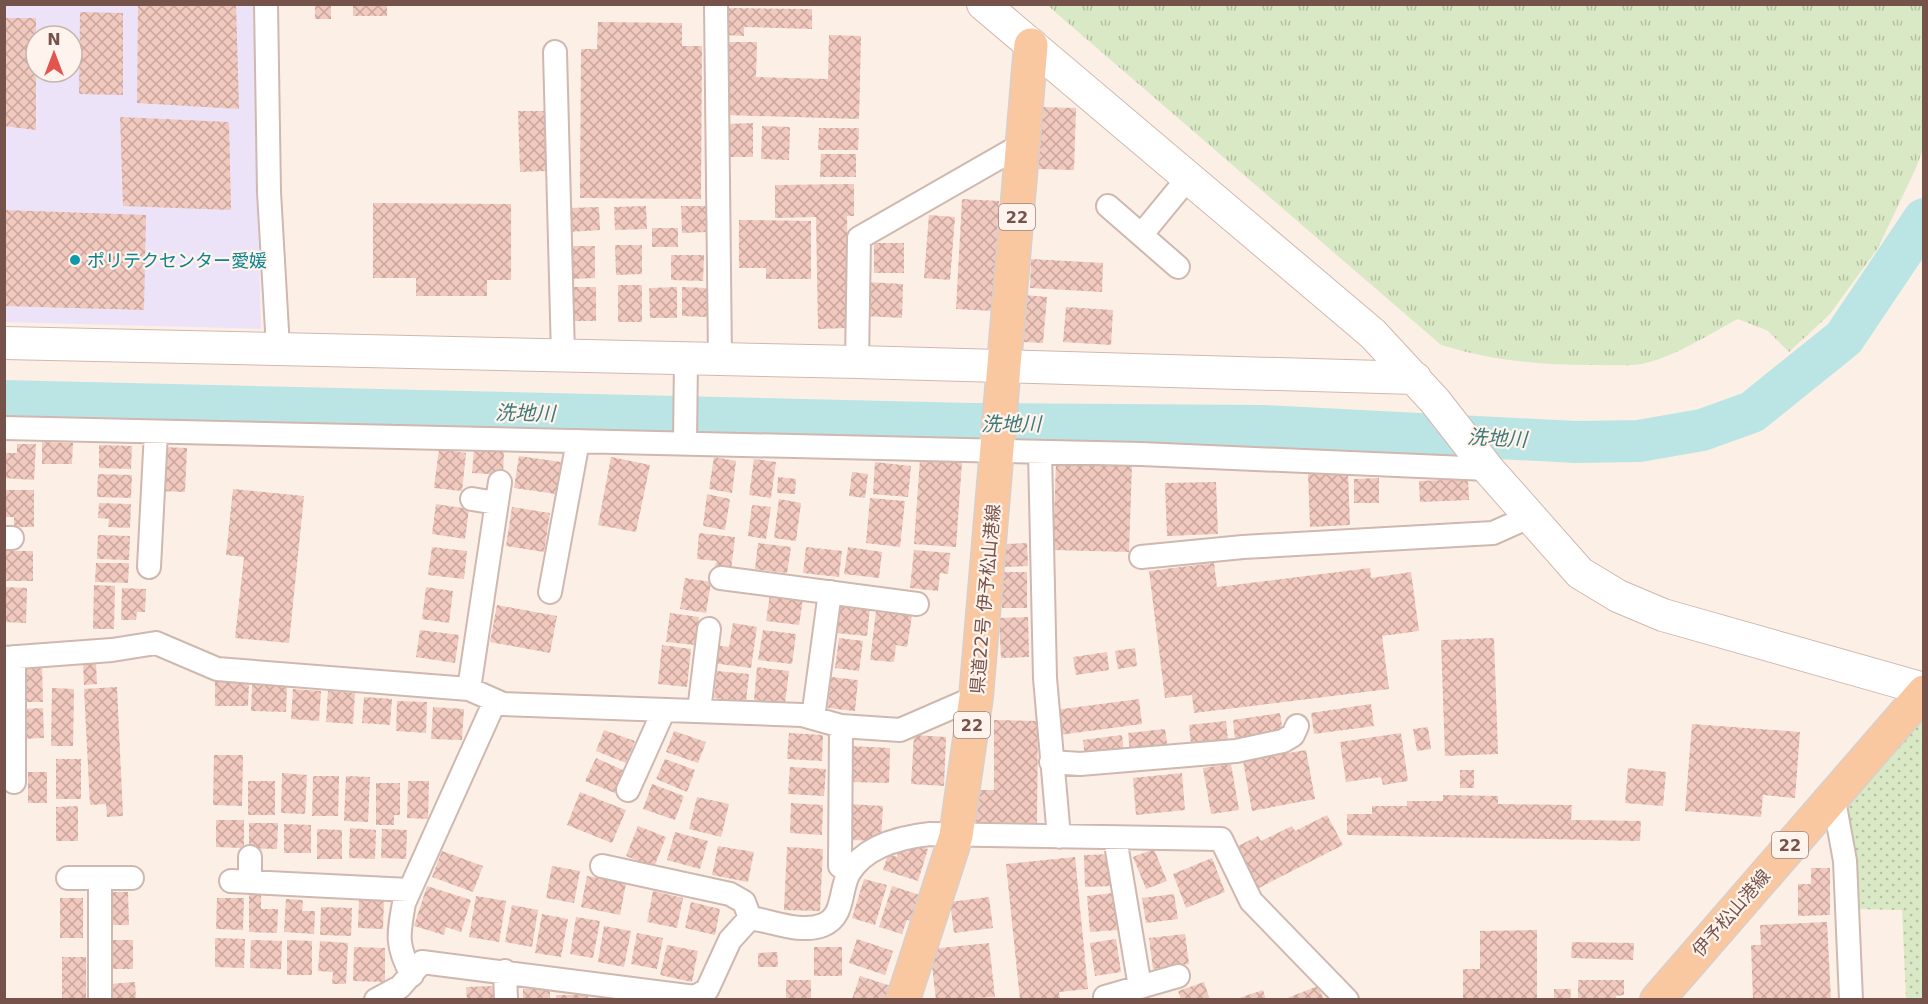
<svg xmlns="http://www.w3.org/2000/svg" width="1928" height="1004" viewBox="0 0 1928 1004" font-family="'DejaVu Sans','Noto Sans JP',sans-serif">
<defs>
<pattern id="grass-tufts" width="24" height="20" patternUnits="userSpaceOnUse" patternTransform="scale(1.5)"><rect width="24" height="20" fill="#dae9c5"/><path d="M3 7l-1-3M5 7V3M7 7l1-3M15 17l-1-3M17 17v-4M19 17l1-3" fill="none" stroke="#b5bfa2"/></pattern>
<pattern id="park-dots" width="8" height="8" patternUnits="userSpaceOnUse" patternTransform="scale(1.5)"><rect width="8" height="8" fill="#dae9c5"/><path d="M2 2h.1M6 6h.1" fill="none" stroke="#b5bfa2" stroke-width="1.8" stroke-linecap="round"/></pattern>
<pattern id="building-cross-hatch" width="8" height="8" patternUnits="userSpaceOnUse" patternTransform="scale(1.5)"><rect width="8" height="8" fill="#f1c9bf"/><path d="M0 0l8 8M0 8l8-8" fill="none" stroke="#c8a69d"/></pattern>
</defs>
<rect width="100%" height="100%" fill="#fcf0e6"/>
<!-- education -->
<path fill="#ede3f8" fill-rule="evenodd" d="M5,5H253L261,329L5,322ZM36,36H72V72H36Z"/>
<!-- grass -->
<path fill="url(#grass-tufts)" d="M1047,5H1923L1924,146L1916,168L1878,248L1830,314L1789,352L1768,331L1738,319C1707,335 1677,356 1642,364C1629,366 1614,365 1600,365C1545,366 1494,361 1441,345Z"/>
<!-- park -->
<path fill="url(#park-dots)" d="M1923,722V999H1906L1902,910L1855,909L1841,802L1918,723Z"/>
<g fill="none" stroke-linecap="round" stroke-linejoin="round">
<!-- river -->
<path stroke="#bbe5e4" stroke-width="42" d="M4,401L972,424L1264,426L1576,442L1639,441L1702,430L1752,412L1844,338L1924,219"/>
</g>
<!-- building -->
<path fill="url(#building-cross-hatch)" d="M138,4H236L239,109L137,103Z
M315,4H331V19H315Z
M353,4H387V16H353Z
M724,8L812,9V29L744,27V36L724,35Z
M80,12L123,13V95L79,94Z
M4,18H36V130L4,126Z
M598,22L682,23V46H702L701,199L580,198L581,49H597Z
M829,35L861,36L859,119L726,115L728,42H757L756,77L828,79Z
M1040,107L1076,108L1074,170L1038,169Z
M518,111H544L546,171L520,172Z
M120,117L229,122L231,210L123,206Z
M753,123V157H728L727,124Z
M762,126L790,127L789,160L761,159Z
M819,128H859L858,150H818Z
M821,154H856V177H820Z
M854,184V216H847L849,328L818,329L816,217L775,218V185Z
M962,199L999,201L993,311L956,309Z
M373,203L511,204V280H487V296H416V278H373Z
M646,206L647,229L615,230L614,207Z
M681,206H707V232L682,233Z
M599,207L600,230L570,232L569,208Z
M4,210L146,215L144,310L4,306Z
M929,215L955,217L950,280L924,278Z
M739,220L811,221V279H766V268H739Z
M652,228H678V247H652Z
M874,243H904V273H874Z
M615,245H642V274L616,275Z
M570,246H595V278L570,279Z
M671,255H704L703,281L671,280Z
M1031,259L1103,263L1102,292L1030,288Z
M866,282L903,284L902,318L865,316Z
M618,285H642V322H618Z
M570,287H596V321H570Z
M677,287V318H650L649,288Z
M682,287L708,288V317L682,316Z
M1026,295L1047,297L1043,343L1022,342Z
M1066,307L1113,310L1111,345L1063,342Z
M42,442L73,443L72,464H42Z
M17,444H36L34,480L4,478V453H17Z
M99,445L132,446L131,469L99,468Z
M162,447L187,448L185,492L160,491Z
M439,449L466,453L462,491L434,488Z
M474,449L504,451L503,475L472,473Z
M519,456L561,462L556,494L514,488Z
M611,457L650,465L636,532L598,525Z
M714,457L736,461L732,493L709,489Z
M754,459L776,462L771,498L749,495Z
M920,459L962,462L956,547L914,544Z
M875,462L911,466L908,497L873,494Z
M1056,462L1132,465L1129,552L1053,550Z
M852,472L868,474L865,498L849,496Z
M1348,472L1350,525L1310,527L1308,473Z
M98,474L132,475L131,498L97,497Z
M778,477L796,479L795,494L777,493Z
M1379,478V503H1354V479Z
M1468,479L1469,500L1420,502L1419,481Z
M1216,482L1218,534L1167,536L1165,483Z
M233,489L304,496L289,643L235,638L244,557L226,555Z
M5,490H34V527H14V517H4Z
M707,494L730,499L725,530L703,526Z
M870,498L905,501L900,547L866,543Z
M779,499L801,503L796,541L774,538Z
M99,503L131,504L130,528L108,527L109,519L98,518Z
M436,504L469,509L465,539L432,534Z
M752,505L771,507L766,539L748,536Z
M512,507L550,513L544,552L506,546Z
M699,533L735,537L731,570L714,568L717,561L697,559Z
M98,535L130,536L129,560L97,559Z
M758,543L791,547L787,573L755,569Z
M1027,543L1028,566L1005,567V544Z
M432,547L467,551L464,579L428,575Z
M806,547L842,551L839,577L803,573Z
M848,547L882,552L879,578L844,574Z
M914,550L950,553L948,574L940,573L938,591L910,588Z
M4,551H33V581H4Z
M96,563H129L128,583L95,582Z
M1214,563L1217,587L1370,568L1371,578L1411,572L1419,631L1382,636L1389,689L1194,713L1192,695L1165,698L1149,571Z
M1002,572H1027V608H1002Z
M685,578L711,582L706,613L680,609Z
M94,585L115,586L114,629H93Z
M4,587L27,588L26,623L4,622Z
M426,587L453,591L449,623L422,619Z
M122,588L146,589L145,612H137L136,620H121Z
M770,594L803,599L799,625L766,621Z
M839,604L870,607L867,636L836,633Z
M497,605L557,616L550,653L490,642Z
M876,611L912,616L907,647L896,645L894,662L870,660Z
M670,613L699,617L695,645L666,642Z
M1028,617L1029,657L1001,658L999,618Z
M733,623L757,627L751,668L712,663L714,645L729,647Z
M420,630L459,635L455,663L416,657Z
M763,630L796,634L792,664L758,660Z
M839,638L863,641L859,671L835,668Z
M1494,638L1498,754L1445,756L1441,640Z
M662,645L691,649L687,687L658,684Z
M1135,648L1137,666L1118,669L1115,651Z
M1107,652L1109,670L1076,675L1073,657Z
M96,662L97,684L84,685L83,663Z
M20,663H42L43,702H21Z
M757,667L789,671L785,704L754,700Z
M717,671L749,674L746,702L714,698Z
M831,677L858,680L855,711L828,708Z
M215,682L249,683L248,706H215Z
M252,685L287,686L286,712L251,711Z
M117,687L123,816L107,817L106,804L90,805L84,689Z
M52,688L74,689L73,746H51Z
M293,689L321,691L319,721L291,719Z
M328,691L355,693L353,724L326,722Z
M364,697L392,699L390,725L362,723Z
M1139,699L1142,724L1059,735L1055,710Z
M397,701L427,702L426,733L396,731Z
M1371,704L1374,726L1314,734L1311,713Z
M433,707L464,709L462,740L431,739Z
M43,708L44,738L21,739V709Z
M1280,713L1283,732L1235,739L1233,720Z
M994,720L1038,721L1037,823L974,822L975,790H994Z
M1226,721L1228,740L1191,744L1189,725Z
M1692,724L1800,732L1795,798L1763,795L1761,817L1685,811Z
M1428,727L1431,749L1417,751L1413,729Z
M1165,729L1168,749L1130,753L1128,733Z
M604,730L635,741L626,763L596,751Z
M674,731L706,742L698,763L666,752Z
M789,733L823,735L822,761L787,759Z
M1401,733L1408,781L1383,785L1381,777L1346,782L1340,742Z
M914,735L946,737L944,786L911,784Z
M1122,735L1124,752L1085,758L1083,740Z
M851,746L890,748L889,783L850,782Z
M1306,750L1315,799L1252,811L1243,761Z
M214,755H243L242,806L213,805Z
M596,758L625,771L615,793L585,781Z
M56,759H81V799H56Z
M665,759L695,770L687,792L656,779Z
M1231,764L1239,810L1211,814L1203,768Z
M790,767L826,769L824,796L788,794Z
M1628,768L1666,772L1663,806L1625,803Z
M1460,770H1474V788H1460Z
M28,772H47V803H28Z
M282,773L307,775L305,814L281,813Z
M1182,773L1185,810L1136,815L1133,778Z
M313,776H339L338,816H312Z
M346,776L370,777L368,822L344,821Z
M248,781H275V815H248Z
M408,781H429L428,819L407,818Z
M376,783H400V815H394V825H376Z
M652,784L684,796L675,820L643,809Z
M580,792L626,810L612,843L567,825Z
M1443,795L1498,796V804L1572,805L1571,820L1641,821L1640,841L1347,835V814H1372V806H1407V801H1443Z
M697,797L729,804L721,837L689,829Z
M791,803L823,805L822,835L790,833Z
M850,804L883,806L881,841L849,840Z
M78,806V841H56V807Z
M1327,815L1343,845L1257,889L1236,847L1258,836L1261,841L1292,826L1295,831Z
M216,820H244V848L216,847Z
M249,823H278L277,849L249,848Z
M284,824L311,825V853H284Z
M638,826L666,837L654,867L626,856Z
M350,828L376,830L375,859L349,858Z
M317,829L342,830V859H317Z
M382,829L407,830L406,859L381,858Z
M675,832L708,841L700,869L667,860Z
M911,844L928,849L918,881L883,870L888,854L897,857L899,849L908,852Z
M718,846L754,852L748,882L712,875Z
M787,847L823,849L820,911L784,910Z
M1154,849L1167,881L1146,889L1133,857Z
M442,851L483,866L473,892L432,877Z
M1111,854L1112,886L1085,887L1084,855Z
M1075,857L1088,989L1059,992L1060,1000H1020L1006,864Z
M1212,858L1225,892L1186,908L1173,874Z
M552,866L580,871L574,903L546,898Z
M1811,868H1830V915L1798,916V884H1811Z
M587,876L626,883L620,915L581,907Z
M864,879L887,885L875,925L852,918Z
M427,886L471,900L461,932L446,927L444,935L414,926Z
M892,886L920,895L912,921L907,920L902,934L879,927Z
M653,891L683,898L677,928L647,922Z
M105,892H128L129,925H106Z
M1113,893L1117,930L1090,932L1087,896Z
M249,894L261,895V909H278L277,933L249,932Z
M1174,894L1178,919L1146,923L1142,898Z
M476,896L506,901L499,942L469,937Z
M989,897L993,928L954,933L950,902Z
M60,898H83V938H60Z
M217,898H244L243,930L216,929Z
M286,899L303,900L302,911H315L314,934L284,932Z
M359,899L384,900L383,929L358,928Z
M691,902L720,909L715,935L685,928Z
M512,905L538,910L532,947L505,942Z
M321,907L352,908L351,936L320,935Z
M542,914L568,919L561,957L535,953Z
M576,917L600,921L593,958L570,954Z
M1827,922L1831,1000H1753L1751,945H1761L1760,925Z
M604,926L631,931L624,967L598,962Z
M1537,930V1000H1463V969H1480V931Z
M637,933L663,938L657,969L631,964Z
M1185,934L1189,964L1153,969L1149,938Z
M215,938L245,939L244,968L215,967Z
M857,939L893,951L885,975L849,963Z
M1116,939L1121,972L1095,976L1090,943Z
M107,940H133V969H108Z
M251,940L282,941L281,969L250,968Z
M287,940L312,941V975H287Z
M320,941L348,943L346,984H332L333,972L318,971Z
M1572,942L1634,943L1633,960L1571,958Z
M989,943L995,997L936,1000L930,949Z
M667,945L698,951L692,982L660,975Z
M354,947L385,948V982L353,981Z
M814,947H842V976H814Z
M777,952L778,967H758V953Z
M62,957H86V998H62Z
M860,976L891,986L886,1000L852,999Z
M786,980H811V1000H786Z
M1578,980H1624V995L1616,996V1000H1578Z
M135,982L136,1000H111L110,984Z
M1204,982L1210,1000H1181L1178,991Z
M493,986L494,1000H467L466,987Z
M1318,986L1324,1000H1282Z
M523,989H550V1000H523Z
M1554,989H1571L1570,1000H1554Z
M1263,990L1266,1000H1236V999Z
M556,995H588V1000H556Z"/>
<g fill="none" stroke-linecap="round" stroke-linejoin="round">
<!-- street casing -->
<g stroke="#cfb8af" stroke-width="26">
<path id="street" d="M266,4L269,192L278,348
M716,4L720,359
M555,52L563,355
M1108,206L1178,267
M1142,234L1188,178
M857,362L859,238L1023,144
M4,428L1141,454L1488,469
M685,442L686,358
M1040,452L1045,678L1059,837
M472,499L496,503
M4,538H12
M1141,557L1243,547L1493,533L1529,517
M149,567L156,432
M721,578L917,604
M550,592L578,441
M14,657V782
M4,658L112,650L156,643L217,669L469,689L503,704L802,715L841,726L900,730L976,697
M469,689L500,482
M699,711L709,629
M813,718L830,592
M841,726L840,866L849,873
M1051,762L1080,764L1236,751L1283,741L1293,735L1297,726
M628,790L664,710
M1833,795L1845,861L1851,1000
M1115,838L1140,987
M250,857V882
M602,866L730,894L744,902L750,918
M68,878H132
M100,878V1000
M231,881L409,890
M505,971L506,1000
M412,975C396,946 398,935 404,903L495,701
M376,1000L400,987L422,962L695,997L707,990L730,940L750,918C772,921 801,934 823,925C845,916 839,891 849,873C865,846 902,837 930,834L1221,839L1251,901L1347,1000
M1106,1000L1105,997L1178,976"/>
</g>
<!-- secondary casing -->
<g stroke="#d2b7ad" stroke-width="34">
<path id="secondary" d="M983,4L1373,334L1435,401L1488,469L1580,573L1618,596L1663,615L1924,689
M4,343L857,362L1415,378"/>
</g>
<!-- primary casing -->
<g stroke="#d8cfcd" stroke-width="36">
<path id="primary" d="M903,1000L956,836L976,697L1031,45
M1657,1000L1924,692"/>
</g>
<!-- street -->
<use href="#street" stroke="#fff" stroke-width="22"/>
<!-- secondary -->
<use href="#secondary" stroke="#fff" stroke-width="32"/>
<!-- primary -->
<use href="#primary" stroke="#f9c8a1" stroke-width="33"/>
</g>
<!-- markers -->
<circle fill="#0f9aa8" stroke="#fff4ed" stroke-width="2" cx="75" cy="260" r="6"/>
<g text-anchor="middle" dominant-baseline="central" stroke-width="4.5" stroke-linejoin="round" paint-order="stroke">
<!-- shield labels -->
<g fill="#fff4ed" stroke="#9e837c" stroke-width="1.5">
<rect x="999" y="204" width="36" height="26" rx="4.5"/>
<rect x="954" y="712" width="36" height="26" rx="4.5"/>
<rect x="1772" y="832" width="36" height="26" rx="4.5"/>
</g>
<g font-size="16" font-weight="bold" fill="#75534b">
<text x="1017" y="217">22</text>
<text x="972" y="725">22</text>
<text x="1790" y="845">22</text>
</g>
<!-- culture labels -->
<g font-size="18" fill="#0d838f" stroke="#fff4ed" text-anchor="start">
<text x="87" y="260">ポリテクセンター愛媛</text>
</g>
<!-- street labels -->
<g font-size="18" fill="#75534b" stroke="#fff4ed">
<text transform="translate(985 599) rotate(-85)">県道22号 伊予松山港線</text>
<text transform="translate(1731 913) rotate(-49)">伊予松山港線</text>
</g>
<!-- water labels -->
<g font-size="20" font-style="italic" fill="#407a78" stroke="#fff4ed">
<text transform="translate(525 413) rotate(1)">洗地川</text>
<text x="1011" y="424">洗地川</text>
<text transform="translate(1497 438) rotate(3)">洗地川</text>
</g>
</g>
<!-- border -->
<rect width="1928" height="1004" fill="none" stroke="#75534b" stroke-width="12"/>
<!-- north arrow -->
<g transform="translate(54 54)"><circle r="28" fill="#fff4ed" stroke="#c8b4ac" stroke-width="1.5"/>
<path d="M0-4.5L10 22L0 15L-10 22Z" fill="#e3544f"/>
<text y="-9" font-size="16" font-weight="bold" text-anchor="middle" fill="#75534b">N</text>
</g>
</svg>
